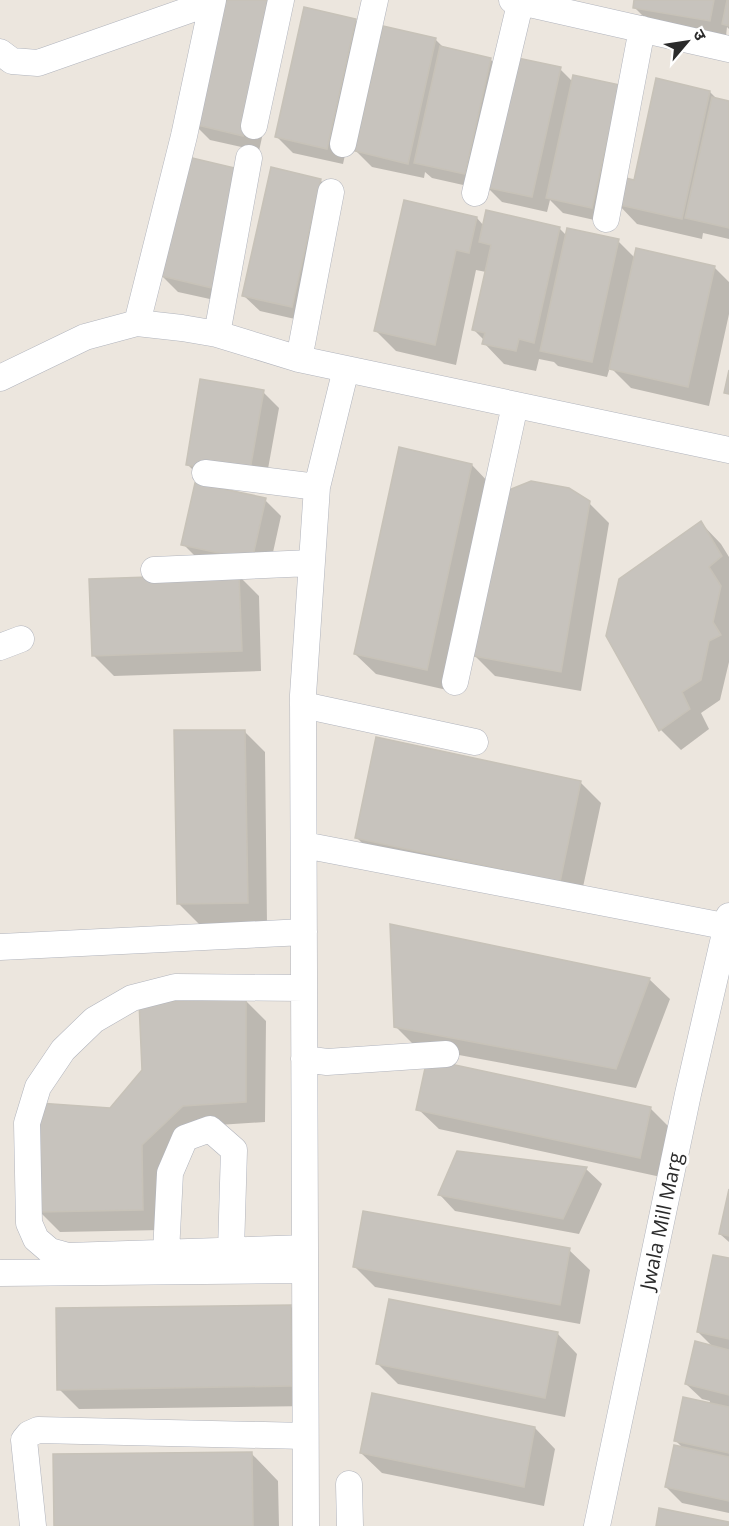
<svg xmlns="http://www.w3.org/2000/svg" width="729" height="1526" viewBox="0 0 729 1526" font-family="'Open Sans','Noto Sans Devanagari',sans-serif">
<rect width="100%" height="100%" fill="#ece6de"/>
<!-- shadow -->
<path fill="#0003" d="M258,0L288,19L259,151L210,140L194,124Z
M634,0H729V29L727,27L726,36L650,23L634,7L635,2Z
M355,20L371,36L343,164L293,153L277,137Z
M435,39L445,49L490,59L506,75L481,189L432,178L425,172L424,178L372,167L356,151Z
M560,69L573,82L619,87L608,223L563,213L550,200L547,212L502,202L486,186Z
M710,92L717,99L729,102V239L703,233L702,239L637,224L617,203Z
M239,171L228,303L178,292L162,276Z
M320,180L336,196L308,322L260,311L244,296Z
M477,218L484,226L559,228L567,236L618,241L635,258L714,267L729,282V314L709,406L631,388L610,367L607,377L558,366L554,362L539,359L536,371L504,364L484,343L485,341L474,330L486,272L476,270L456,365L396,351L376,331Z
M263,392L279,408L264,491L203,480L187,464Z
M472,465L492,486L447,690L376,674L355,654Z
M265,500L281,516L268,575L199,560L183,544Z
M589,503L609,523L581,691L495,676L475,656Z
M701,523L721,544L729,557V662L720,700L701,713L709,729L681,750L661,730L608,636Z
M239,576L259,596L261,671L114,676L93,655Z
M244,731L265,752L267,923L199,924L178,903Z
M580,782L601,803L580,901L377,858L356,837Z
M649,979L670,999L636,1088L416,1047L395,1026Z
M245,1000L266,1021L265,1122L203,1126L162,1165V1230L60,1232L40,1212L110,1109Z
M650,1108L671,1129L661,1177L439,1129L418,1109Z
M458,1153L586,1169L602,1184L579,1234L455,1211L440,1195Z
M729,1196V1242L720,1234Z
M569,1250L590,1270L580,1324L375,1287L354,1266Z
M729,1260V1513L682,1503L666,1487L684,1449L675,1440L709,1404L710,1401L702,1399L686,1384L714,1348L698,1332Z
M290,1306L310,1327L312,1406L79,1409L59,1389Z
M557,1333L577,1354L565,1417L398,1384L378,1364Z
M535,1428L555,1449L544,1506L382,1473L361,1453Z
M251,1453L278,1481L279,1526H55Z"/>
<!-- building -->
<path fill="#c7c3bd" stroke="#c7c2b8" stroke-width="1.5" d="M220,0H265L273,2L243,136L193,124Z
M634,0H714L710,21L633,8Z
M727,0H729V26L722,24Z
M304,7L356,19L327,149L275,137Z
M383,26L436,38L408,164L355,151Z
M440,46L491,58L465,174L414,163Z
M513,57L561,67L532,197L484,187Z
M573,75L620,85L592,208L546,198Z
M656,78L710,91L682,219L615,204L621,177L634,180Z
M712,97L729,101V228L685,218Z
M188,157L239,169L212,288L161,276Z
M271,167L321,179L292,307L242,296Z
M404,200L477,217L469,253L456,250L435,345L374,331Z
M486,210L560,227L534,343L519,339L516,351L482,344L485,333L472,330L491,245L479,242Z
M567,228L619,239L592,362L540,351Z
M636,248L715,266L688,387L609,369Z
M729,370V394L724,393Z
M200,379L264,390L249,476L186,465Z
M399,447L472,464L427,670L354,654Z
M531,481L569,488L590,501L561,672L473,656L504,492Z
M195,483L266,498L252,560L181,545Z
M701,521L722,556L709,567L721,586L713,622L721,635L709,641L701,680L682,692L690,709L659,731L606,636L619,579Z
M239,574L242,651L92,656L89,579Z
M174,730H245L248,903L177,904Z
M376,737L581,781L560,882L355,838Z
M390,924L650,978L616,1069L394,1027Z
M246,999V1102L183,1106L142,1145L143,1210L39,1212V1103L110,1108L142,1070L139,1002Z
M427,1059L651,1107L640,1158L416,1110Z
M457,1151L587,1167L563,1219L438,1195Z
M729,1189V1236L719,1234Z
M363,1211L570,1248L560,1305L353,1267Z
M713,1255L729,1258V1339L697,1332Z
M389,1299L558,1332L545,1398L376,1364Z
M291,1305L292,1386L57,1390L56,1308Z
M695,1341L729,1350V1395L685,1384Z
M372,1393L535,1427L524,1487L360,1453Z
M683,1397L729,1407V1453L674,1441Z
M674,1445L729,1457V1501L665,1487Z
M252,1452L253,1526H54L53,1454Z
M659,1508L729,1522L728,1526H656Z"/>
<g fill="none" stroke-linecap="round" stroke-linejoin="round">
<!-- minor casing -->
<g stroke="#b1b4bd" stroke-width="27">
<path id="minor" d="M512,0L729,49
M0,52L12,61L38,63L212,2
M254,126L281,0
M343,144L375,0
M475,193L521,0
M606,219L642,29
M137,323L184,136L213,0
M217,334L249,158
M299,359L331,192
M0,378L85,337L137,323L182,328L217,334L299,359L729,450
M205,473L317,487
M154,570L311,563
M0,647L21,639
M455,682L515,405
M303,705L475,742
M304,845L729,927
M0,947L304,932
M304,988L175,987L132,998L94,1020L63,1050L38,1087L27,1123L29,1223L36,1239L50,1251L68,1256L305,1248
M304,1059L327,1062L446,1054
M166,1253L170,1173L185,1138L210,1129L234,1150L231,1250
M0,1273L305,1270
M349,1484L350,1526
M33,1526L24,1440L29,1434L38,1430L305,1436
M306,1526L303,695L317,487L346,369
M597,1526L688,1094L729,916"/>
</g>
<!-- minor -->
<use href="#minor" stroke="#fff" stroke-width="26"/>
</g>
<g text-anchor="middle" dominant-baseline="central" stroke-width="6" stroke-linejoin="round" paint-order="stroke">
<!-- street labels -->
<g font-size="20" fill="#2b2b2b" stroke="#fff">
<text transform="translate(661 1221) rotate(-78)">Jwala Mill Marg</text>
</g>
</g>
<!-- north arrow -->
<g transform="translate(687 42) rotate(61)" stroke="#ffffff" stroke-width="4.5" paint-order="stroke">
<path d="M0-4.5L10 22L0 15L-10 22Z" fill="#2b2b2b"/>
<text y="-9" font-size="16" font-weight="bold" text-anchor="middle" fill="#2b2b2b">उ</text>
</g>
</svg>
